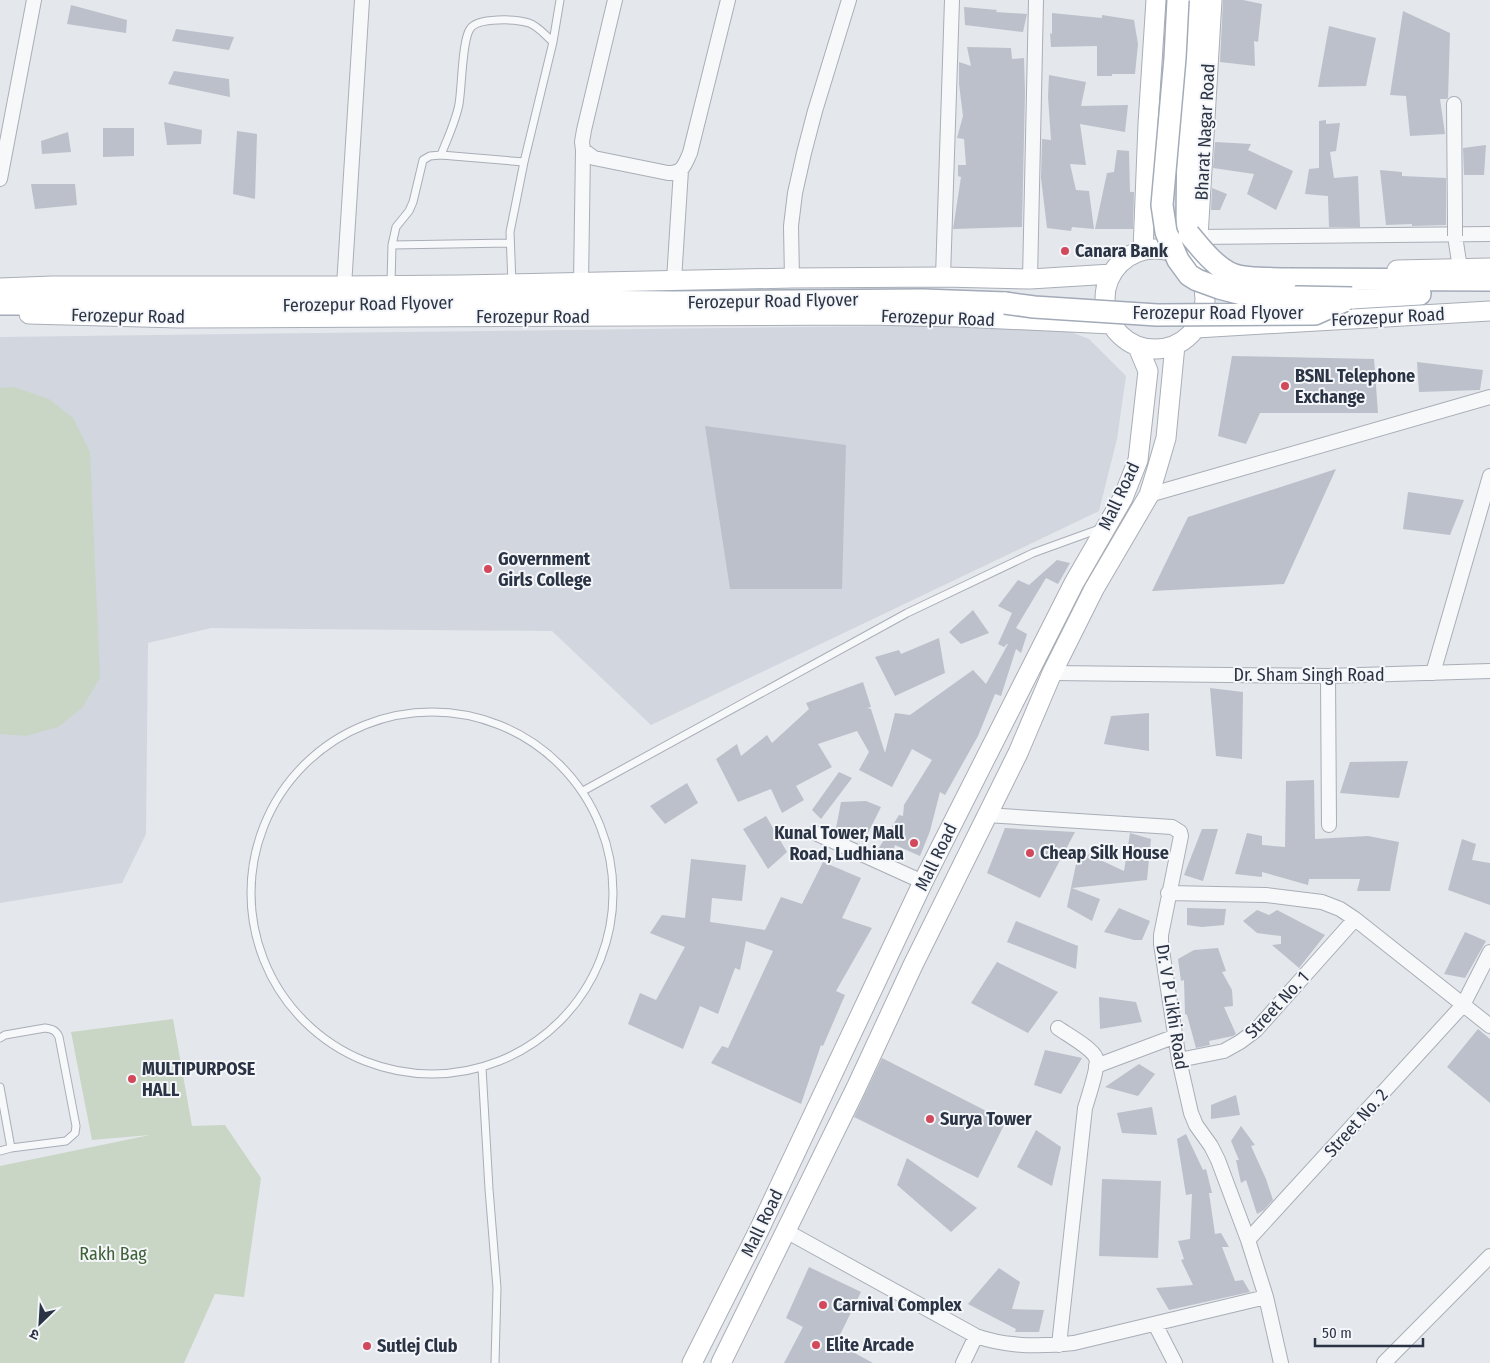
<svg xmlns="http://www.w3.org/2000/svg" width="1490" height="1363" viewBox="0 0 1490 1363" font-family="'Fira Sans Condensed','Noto Sans Devanagari',sans-serif">
<rect width="100%" height="100%" fill="#e4e7ec"/>
<!-- built -->
<path fill="#d2d6de" d="M1050,324L1089,339L1126,376L1117,439L1099,511L651,725L552,631L211,628L148,643L146,834L122,883L0,903V337Z"/>
<!-- green -->
<path fill="#c9d6c5" d="M14,387L49,399L73,418L90,452L100,678L82,708L58,727L26,736L0,734V388Z
M173,1019L192,1126L225,1125L261,1178L244,1297L215,1294L184,1363H0V1166L150,1135L92,1140L71,1032Z"/>
<!-- building -->
<path fill="#bbc0ca" d="M1223,0H1243L1262,4L1258,42L1254,41L1255,66L1220,62Z
M71,5L127,20L126,33L67,24Z
M964,7L997,10L996,12L1027,14L1023,32L965,25Z
M1403,11L1450,33L1448,98L1447,99H1440L1445,134L1410,136L1406,96L1390,95Z
M1052,13L1102,18V15L1134,20L1138,44L1135,74H1112V76H1097V46L1051,47L1050,33L1052,34Z
M1329,26L1376,38L1366,86L1318,87Z
M176,29L234,37L229,50L172,41Z
M967,47L1011,48L1012,59L1024,58L1025,91L1022,227L953,229L961,177L958,176V165H966L964,139L957,138L963,116L959,84V62L971,66Z
M174,71L229,79L230,97L168,84Z
M1049,75L1086,82L1081,106L1128,105L1125,132L1080,124L1086,165L1070,164L1076,190L1089,191L1094,229L1072,227L1071,231L1047,228L1041,178L1042,139L1051,140L1048,97Z
M1326,120V124L1340,123L1336,151L1330,152L1334,178L1358,176L1360,227H1329L1328,196L1305,194L1309,169L1319,168V121Z
M164,122L202,130L201,144L167,145Z
M103,128H134V156L103,157Z
M237,131L257,134L255,199L233,194Z
M68,132L71,152L42,154L41,141Z
M1215,142L1251,144L1248,150L1293,171L1276,210L1247,194L1254,174L1213,168Z
M1486,145L1484,175H1464L1463,148Z
M1117,150L1129,151L1130,192H1134L1133,229H1095L1107,173L1114,172Z
M1380,170L1402,172V176L1446,178V225L1412,226V224L1386,225Z
M31,184H75L77,205L35,209Z
M1212,188L1227,194L1220,210H1211Z
M1232,356L1374,359L1378,413H1260L1246,444L1218,436Z
M1417,362L1483,370L1480,390L1419,392Z
M705,426L846,445L842,589H730Z
M1336,469L1284,584L1152,591L1188,517Z
M1408,492L1464,500L1450,535L1403,529Z
M1057,560L1070,563L1058,584L1046,578L1016,628L1027,634L1021,653L1016,649L1001,696L995,694L978,736L954,779L945,795L940,792L930,831L920,856L895,845L892,855L879,848L899,815L903,816L904,805L932,760L912,749L892,787L859,770L869,752L857,731L818,744L832,767L796,786L804,800L782,813L771,789L738,802L716,759L737,744L741,756L767,735L772,743L809,709L806,703L863,682L871,707L867,708L871,709L885,753L895,713L910,715L973,670L986,684L1008,644H1007L1004,647L998,644L1012,613L998,606L1018,580L1029,585Z
M973,610L989,633L961,644L949,632Z
M939,638L945,673L895,696L875,657L899,650L901,654Z
M1210,688L1243,692L1242,759L1216,756Z
M1149,713V751L1104,744L1111,716Z
M1408,761L1399,798L1340,793L1350,762Z
M839,772L852,778L821,819L812,810Z
M1314,780L1315,839L1368,836L1399,842L1390,891H1357L1360,879H1309L1308,885L1262,872V877L1235,874L1247,833L1262,836V845L1285,847L1286,781Z
M687,783L698,803L665,824L650,806Z
M866,801L881,807L864,841L836,828L841,802Z
M766,816L787,852L768,869L743,829Z
M1005,828L1075,832L1040,898L987,873Z
M1202,829H1218L1203,881L1184,875Z
M1130,833L1151,839L1147,880L1072,888L1100,899L1092,921L1067,907L1079,850L1124,871Z
M1462,839L1476,844L1472,860L1490,863V905L1448,890Z
M691,859L746,865L742,901L712,898L710,922L765,930L781,897L802,904L823,862L861,878L842,918L872,928L836,991L845,995L823,1046L821,1045L801,1104L711,1063L722,1046L728,1048L773,951L746,941L740,970L735,968L718,1014L700,1006L683,1049L628,1024L640,993L656,1000L685,947L650,933L662,915L685,918Z
M1119,908L1150,921L1142,940H1134L1104,932Z
M1187,908L1226,909L1224,925L1202,927L1187,925Z
M1257,910L1269,915L1277,910L1325,935L1299,968L1272,945L1281,944V936L1257,933L1243,921Z
M1016,921L1078,946L1076,969L1007,942Z
M1465,932L1486,941L1465,978L1444,974Z
M1218,948L1226,971L1222,972L1232,990L1233,1006L1224,1007L1236,1034L1233,1036L1209,1041L1210,1045L1196,1048L1187,1015L1185,1014L1184,980L1181,981L1178,959L1194,950Z
M997,962L1058,992L1028,1033L971,1003Z
M1099,997L1136,1002L1142,1022L1100,1029Z
M1478,1029L1490,1039V1103L1447,1067Z
M1045,1050L1082,1058L1061,1094L1034,1085Z
M882,1058L1006,1121L978,1178L854,1117Z
M1139,1064L1155,1074L1138,1096L1105,1087Z
M1236,1095L1240,1115L1211,1119V1105Z
M1152,1107L1157,1135L1122,1133L1117,1113Z
M1241,1126L1255,1145L1251,1146L1266,1179L1273,1200L1264,1210L1257,1214L1246,1180L1241,1183L1236,1160H1239L1231,1141Z
M1036,1130L1061,1147L1052,1186L1017,1167Z
M1186,1134L1203,1170L1206,1169L1212,1193H1209L1215,1234L1221,1233L1229,1247H1222L1235,1281L1243,1280L1250,1292L1169,1310L1156,1288L1193,1285L1181,1260L1184,1259L1178,1241L1190,1239L1192,1194L1186,1195L1177,1139Z
M907,1158L977,1208L951,1232L897,1185Z
M1102,1179L1161,1181L1158,1258L1099,1256Z
M809,1267L861,1292L836,1343L873,1363H784L803,1327L786,1318Z
M999,1268L1020,1282L1012,1309L1044,1310L1039,1332H1015L1016,1329L968,1304Z"/>
<g fill="none" stroke-linecap="round" stroke-linejoin="round">
<!-- lane casing -->
<g stroke="#a9aeb7" stroke-width="9">
<path id="lane" d="M553,42L560,0
M441,155L524,162
M392,245L396,227L409,211L413,202L423,160L430,156L441,155C447,139 456,121 459,104C462,87 462,40 470,29C477,17 517,19 529,23C538,26 545,35 553,42L524,162L510,232L512,284
M391,284L392,245L510,243
M251 893a181 181 0 1 1 362 0a181 181 0 1 1-362 0Z
M583,791L907,613L1033,553L1102,528
M0,1038L5,1035L45,1028C52,1029 56,1030 59,1037L76,1126L75,1133L66,1141L11,1148
M482,1068L489,1189L497,1288L495,1363
M0,1087L11,1148L0,1151"/>
</g>
<!-- street casing -->
<g stroke="#a9aeb7" stroke-width="16">
<path id="street" d="M615,0L584,130L582,142L583,150L594,158L668,173C683,173 684,166 690,153L728,0
M1454,104L1455,223
M0,179L34,0
M1455,236L1460,268
M1198,237L1490,234
M943,277L952,0
M792,278L791,226L795,193L804,153L815,111L849,0
M1030,279L1036,0
M674,280L681,170
M581,283L583,150
M344,286L362,0
M1149,495L1490,397
M1052,673L1328,676L1490,671
M1433,673L1490,476
M1328,676L1329,825
M986,815L1172,827L1180,832L1181,836L1161,935V944L1179,1060L1191,1113L1196,1125L1211,1146L1218,1160L1248,1240L1266,1297L1281,1363
M815,833L923,882
M1168,893L1266,895L1322,902L1340,909L1355,919L1490,1026
M1058,1028C1068,1035 1092,1048 1096,1058C1099,1066 1088,1098 1085,1108L1059,1345
M1179,1060L1224,1051L1240,1042L1256,1030L1355,919
M1096,1066L1176,1036
M786,1231L976,1336C1007,1347 1041,1347 1074,1343L1266,1297
M1248,1240L1463,1005L1490,952
M1155,1324L1175,1363
M963,1363L976,1336
M1384,1363L1490,1256"/>
</g>
<!-- secondary casing -->
<g stroke="#a9aeb7" stroke-width="21">
<path id="secondary" d="M1105 299a50 50 0 1 1 100 0a50 50 0 1 1-100 0Z
M1143,250L1148,124L1156,0
M1194,252L1198,237L1212,0
M1397,270L1490,268
M0,288L52,286H344L460,285L792,278L943,277L1030,279L1112,274
M29,314L179,318L866,315L959,317L1112,324
M1196,328L1490,311
M692,1363L759,1230L923,882L1074,583L1123,498L1138,460L1148,371L1138,347
M721,1363L856,1088L913,965L1018,753L1052,673L1094,589L1149,495L1157,469L1166,438L1175,345"/>
</g>
<!-- primary casing -->
<g stroke="#a3abb8" stroke-width="24">
<path id="primary" d="M1189,234L1187,227L1188,119L1197,0
M1287,279L1490,280
M1352,298L1420,294
M0,304H386L559,301L674,302L923,300L1005,303"/>
</g>
<!-- lane -->
<use href="#lane" stroke="#f7f8fa" stroke-width="7"/>
<!-- street -->
<use href="#street" stroke="#f7f8fa" stroke-width="14"/>
<!-- secondary -->
<use href="#secondary" stroke="#fff" stroke-width="19"/>
<!-- primary -->
<use href="#primary" stroke="#fff" stroke-width="21"/>
<!-- street-bridge casing -->
<g stroke="#a9aeb7" stroke-width="16" stroke-linecap="butt">
<path id="street-bridge" d="M1455,236V223"/>
</g>
<!-- primary-bridge casing -->
<g stroke="#a3abb8" stroke-width="24" stroke-linecap="butt">
<path id="primary-bridge" d="M1178,0L1175,58L1162,205L1166,232L1178,260L1189,275L1197,280L1219,288L1250,296L1352,298
M1189,234C1200,247 1215,267 1232,274C1245,280 1272,278 1287,279
M1005,303L1034,307L1157,315L1315,314L1344,301"/>
</g>
<!-- street-bridge -->
<use href="#street-bridge" stroke="#f7f8fa" stroke-width="14"/>
<!-- primary-bridge -->
<use href="#primary-bridge" stroke="#fff" stroke-width="21"/>
</g>
<!-- markers -->
<g fill="#d1495b" stroke="#f4f6f9" stroke-width="2">
<circle cx="1065" cy="251" r="5"/>
<circle cx="1285" cy="386" r="5"/>
<circle cx="488" cy="569" r="5"/>
<circle cx="914" cy="843" r="5"/>
<circle cx="1030" cy="853" r="5"/>
<circle cx="132" cy="1079" r="5"/>
<circle cx="930" cy="1119" r="5"/>
<circle cx="823" cy="1305" r="5"/>
<circle cx="816" cy="1345" r="5"/>
<circle cx="367" cy="1346" r="5"/>
</g>
<g text-anchor="middle" dominant-baseline="central" stroke-width="4" stroke-linejoin="round" paint-order="stroke">
<!-- street labels -->
<g font-size="18" fill="#2b3445" stroke="#f4f6f9">
<text transform="translate(1205 132) rotate(-87)">Bharat Nagar Road</text>
<text transform="translate(773 301) rotate(-1)">Ferozepur Road Flyover</text>
<text transform="translate(368 304) rotate(-1)">Ferozepur Road Flyover</text>
<text x="1218" y="313">Ferozepur Road Flyover</text>
<text transform="translate(128 316) rotate(1)">Ferozepur Road</text>
<text x="533" y="317">Ferozepur Road</text>
<text transform="translate(1388 317) rotate(-3)">Ferozepur Road</text>
<text transform="translate(938 318) rotate(2)">Ferozepur Road</text>
<text transform="translate(1119 496) rotate(-65)">Mall Road</text>
<text x="1309" y="675">Dr. Sham Singh Road</text>
<text transform="translate(936 857) rotate(-64)">Mall Road</text>
<text transform="translate(1277 1005) rotate(-47)">Street No. 1</text>
<text transform="translate(1172 1007) rotate(81)">Dr. V P Likhi Road</text>
<text transform="translate(1356 1123) rotate(-48)">Street No. 2</text>
<text transform="translate(762 1223) rotate(-64)">Mall Road</text>
</g>
<!-- poi labels -->
<g font-size="18" font-weight="bold" fill="#2b3445" stroke="#f4f6f9" text-anchor="start">
<text x="1075" y="251">Canara Bank</text>
<text x="1295" y="376">BSNL Telephone<tspan x="1295" dy="21">Exchange</tspan></text>
<text x="498" y="559">Government<tspan x="498" dy="21">Girls College</tspan></text>
<text x="904" y="833" text-anchor="end">Kunal Tower, Mall<tspan x="904" dy="21">Road, Ludhiana</tspan></text>
<text x="1040" y="853">Cheap Silk House</text>
<text x="142" y="1069">MULTIPURPOSE<tspan x="142" dy="21">HALL</tspan></text>
<text x="940" y="1119">Surya Tower</text>
<text x="833" y="1305">Carnival Complex</text>
<text x="826" y="1345">Elite Arcade</text>
<text x="377" y="1346">Sutlej Club</text>
</g>
<!-- park labels -->
<g font-size="18" fill="#3f6138" stroke="#f4f6f9">
<text x="113" y="1254">Rakh Bag</text>
</g>
</g>
<!-- north arrow -->
<g transform="translate(40 1323) rotate(205)" stroke="#f4f6f9" stroke-width="4" paint-order="stroke">
<path d="M0-4L9 19L0 12L-9 19Z" fill="#2b3445"/>
<text y="-8" font-size="14" font-weight="bold" text-anchor="middle" fill="#2b3445">उ</text>
</g>
<!-- scale -->
<path d="M1315 1338v8h108v-8" fill="none" stroke="#2b3445" stroke-width="2.5"/>
<text x="1322" y="1338" font-size="15" fill="#2b3445" stroke="#f4f6f9" stroke-width="4" paint-order="stroke">50 m</text>
</svg>
